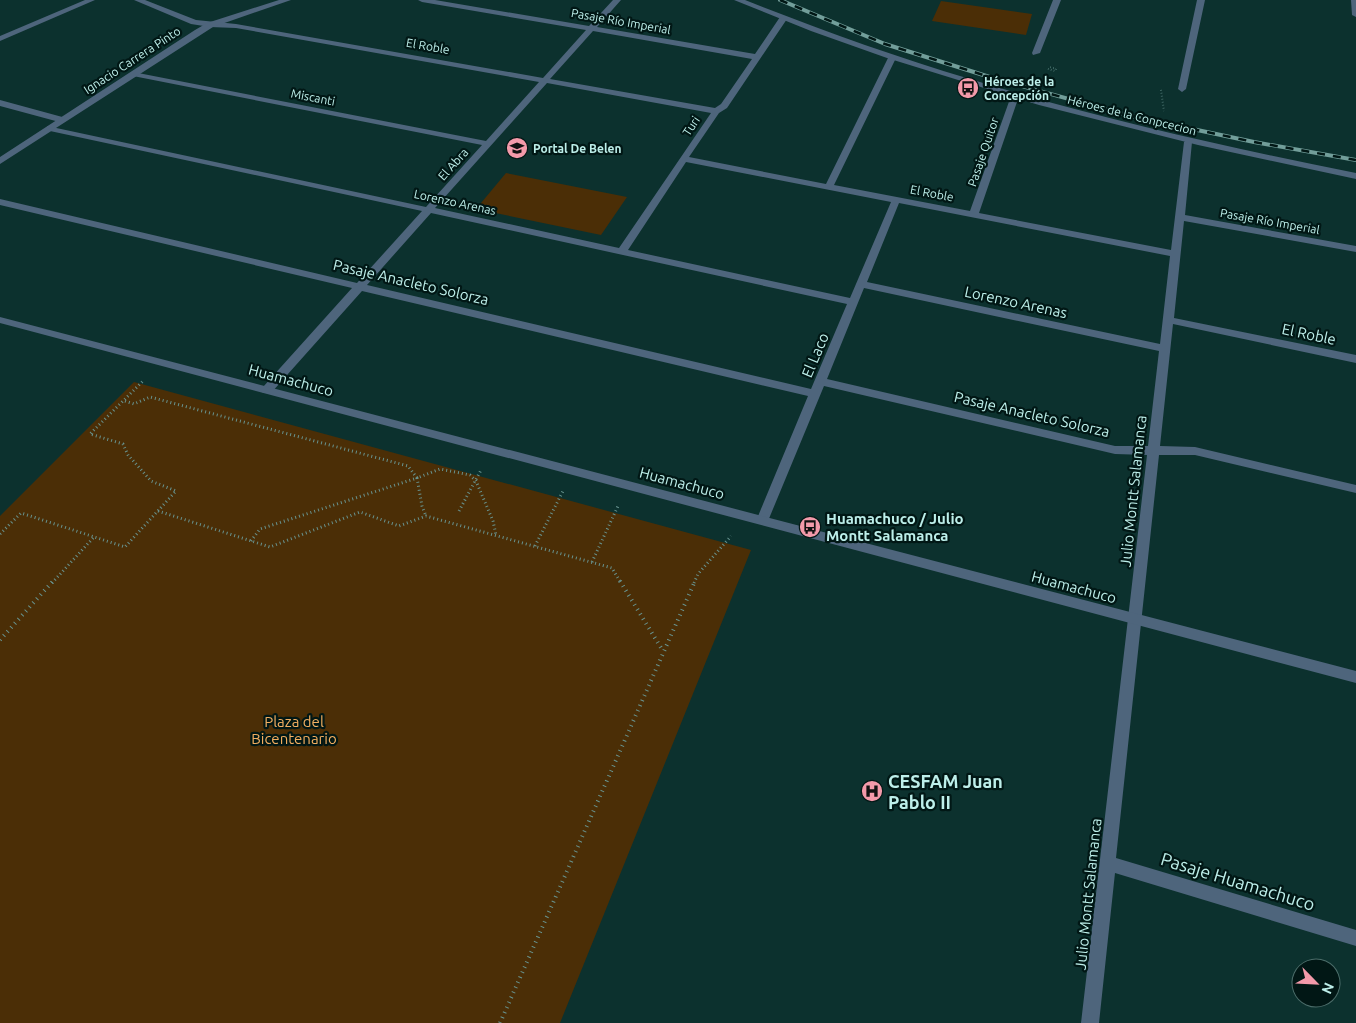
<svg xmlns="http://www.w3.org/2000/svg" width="1356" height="1023" viewBox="0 0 1356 1023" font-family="Ubuntu,sans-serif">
<rect width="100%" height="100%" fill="#0c312e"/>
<!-- green -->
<path fill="#4b2e06" d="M941,1L1032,14L1026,35L932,21Z
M506,173L627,197L601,235L476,209Z
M134,382L751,550L560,1023H0V516Z"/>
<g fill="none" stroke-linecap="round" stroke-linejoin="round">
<!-- path-far2 -->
<path stroke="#68938f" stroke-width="2" stroke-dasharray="0.5 2.5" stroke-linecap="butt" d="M1048,69L1055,71L1056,69L1050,67
M1161,90L1164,111"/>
<!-- path-far1 -->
<path stroke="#68938f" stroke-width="3" stroke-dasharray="1 3" stroke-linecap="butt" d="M125,401L134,404L150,397L408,466L417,478L440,469L470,475L476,481L493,521L496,535
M158,511L270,547L360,512L399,526L426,516L612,568L621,583
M459,511L481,470
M0,534L21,513L125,547L176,491L151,481L128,455L123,444L90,434L143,381
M251,541L260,529L417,478L422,506L426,516
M535,546L563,491
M592,562L618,506
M52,583L94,537
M694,583L698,574L731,536"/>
<!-- path -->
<path stroke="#68938f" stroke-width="4" stroke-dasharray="1 4.5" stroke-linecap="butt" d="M620,581L663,651
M0,640L53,581
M500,1023L695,581"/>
<!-- minor -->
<path fill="#4e657c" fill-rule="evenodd" d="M85,0H95L0,41V36Z
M134,0H145L196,20L236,24L543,78L586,30L422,2L418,0H435L589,26L613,0H621L597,27L755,54L780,17H783L787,19L727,108L719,113L689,157L826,184L888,58L892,56L896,58L834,185L970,211L1011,96L1015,93L1019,96L979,213L1171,250L1184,142L1188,139L1192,142L1185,215L1356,246V252L1184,221L1174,318L1356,355V363L1173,324L1160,446L1195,447L1356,485V493L1195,455H1159L1116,858L1356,930V946L1115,873L1099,1023H1081L1147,455L1115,454L824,386L768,521L766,524H758L756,521L808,396L362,291L271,393H263L261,390L263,387L352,288L0,205V199L357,283L422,211L50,131L47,130V126L426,207L482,145L133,76L129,74L133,72L486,141L539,82L236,28L210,27L191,24ZM593,31L752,59L721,104L715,108L550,79ZM547,83L711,113L619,248L435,208ZM686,162L891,202L850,298L628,250ZM899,203L1170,256L1160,344L867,282ZM431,213L847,304L811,389L367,285ZM864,288L1159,351L1148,446H1115L827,379Z
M1053,0H1061L1040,53L1033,55L1032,53Z
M1197,0H1205L1186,89L1182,92L1178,89Z
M1351,0H1356V17L1352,15Z
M0,100L66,118L67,120L63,123L0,106Z"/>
<!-- tertiary -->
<path fill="#4e657c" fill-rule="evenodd" d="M279,0H291L213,27L0,164V157L195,30L207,23Z
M734,0H745C819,29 893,56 970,79C1097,118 1226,147 1356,173V179L1198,145L1039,105L887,58L811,31Z
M0,317L1356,671V683L0,323Z"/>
<!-- rail casing -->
<g stroke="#729e9a" stroke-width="4">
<path id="rail" d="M780,0L885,44L996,79L1131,116L1254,142L1356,160"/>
</g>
<!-- rail -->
<use href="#rail" stroke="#011715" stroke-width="2.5" stroke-dasharray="8" stroke-linecap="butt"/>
</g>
<!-- icons -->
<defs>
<g id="bus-disc" transform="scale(1.125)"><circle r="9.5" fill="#f39aaa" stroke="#011715"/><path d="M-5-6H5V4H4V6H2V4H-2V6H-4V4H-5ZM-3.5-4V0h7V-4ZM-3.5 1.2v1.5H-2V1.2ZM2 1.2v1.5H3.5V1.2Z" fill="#111"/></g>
<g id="school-disc" transform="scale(1.125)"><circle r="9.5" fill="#f39aaa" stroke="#011715"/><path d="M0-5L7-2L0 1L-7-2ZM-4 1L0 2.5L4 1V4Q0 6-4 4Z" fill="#111"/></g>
<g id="hospital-disc" transform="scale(1.125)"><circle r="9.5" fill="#f39aaa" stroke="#011715"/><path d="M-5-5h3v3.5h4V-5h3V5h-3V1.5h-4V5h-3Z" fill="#111"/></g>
</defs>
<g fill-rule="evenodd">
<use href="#bus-disc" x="968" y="88"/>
<use href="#school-disc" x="517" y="148"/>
<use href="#bus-disc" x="810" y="527"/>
<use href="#hospital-disc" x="872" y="791"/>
</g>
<g text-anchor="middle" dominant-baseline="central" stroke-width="4.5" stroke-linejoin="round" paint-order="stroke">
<!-- far-street labels -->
<g font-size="12" fill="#bdefea" stroke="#011715">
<text transform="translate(621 21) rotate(10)">Pasaje Río Imperial</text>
<text transform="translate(428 46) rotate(10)">El Roble</text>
<text transform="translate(132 60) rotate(-33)">Ignacio Carrera Pinto</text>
<text transform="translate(313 97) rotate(11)">Miscanti</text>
<text transform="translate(1132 115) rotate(14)">Héroes de la Conpcecion</text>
<text transform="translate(691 126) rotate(-56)">Turi</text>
<text transform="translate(983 152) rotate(-71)">Pasaje Quitor</text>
<text transform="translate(453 164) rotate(-48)">El Abra</text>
<text transform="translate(932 193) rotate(11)">El Roble</text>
<text transform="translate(455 202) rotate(12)">Lorenzo Arenas</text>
<text transform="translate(1270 221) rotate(10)">Pasaje Río Imperial</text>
</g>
<!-- far-poi labels -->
<g font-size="12" font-weight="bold" fill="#bdefea" stroke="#011715" text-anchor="start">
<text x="984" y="81">Héroes de la<tspan x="984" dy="14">Concepción</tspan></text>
<text x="533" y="148">Portal De Belen</text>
</g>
<!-- street labels -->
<g font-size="15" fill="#bdefea" stroke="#011715">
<text transform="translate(411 282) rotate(13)">Pasaje Anacleto Solorza</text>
<text transform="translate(1016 302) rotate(12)">Lorenzo Arenas</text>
<text transform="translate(1309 334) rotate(12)">El Roble</text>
<text transform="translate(815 355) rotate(-67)">El Laco</text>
<text transform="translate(291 380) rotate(15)">Huamachuco</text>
<text transform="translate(1032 414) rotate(13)">Pasaje Anacleto Solorza</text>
<text transform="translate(682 483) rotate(15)">Huamachuco</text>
<text transform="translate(1133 491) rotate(-84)">Julio Montt Salamanca</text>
<text transform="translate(1074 587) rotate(15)">Huamachuco</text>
<text transform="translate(1088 894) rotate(-84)">Julio Montt Salamanca</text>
</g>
<!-- poi labels -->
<g font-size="15" font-weight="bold" fill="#bdefea" stroke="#011715" text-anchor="start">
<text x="826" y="518">Huamachuco / Julio<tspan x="826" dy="17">Montt Salamanca</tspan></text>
</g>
<!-- park labels -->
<g font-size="15" fill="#f3af61" stroke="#011715">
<text x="294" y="721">Plaza del<tspan x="294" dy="17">Bicentenario</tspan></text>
</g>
<!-- near-poi labels -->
<g font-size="18" font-weight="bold" fill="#bdefea" stroke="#011715" text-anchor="start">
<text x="888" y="781">CESFAM Juan<tspan x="888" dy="21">Pablo II</tspan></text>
</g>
<!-- near-street labels -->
<g font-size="18" fill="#bdefea" stroke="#011715">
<text transform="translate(1238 881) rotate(17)">Pasaje Huamachuco</text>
</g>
</g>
<!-- north arrow -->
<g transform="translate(1316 983) rotate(114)"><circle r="24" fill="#011715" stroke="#4c6d6a"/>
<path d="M0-4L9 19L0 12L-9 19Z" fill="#f39aaa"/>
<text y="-8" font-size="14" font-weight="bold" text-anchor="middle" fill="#bdefea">N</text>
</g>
</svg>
